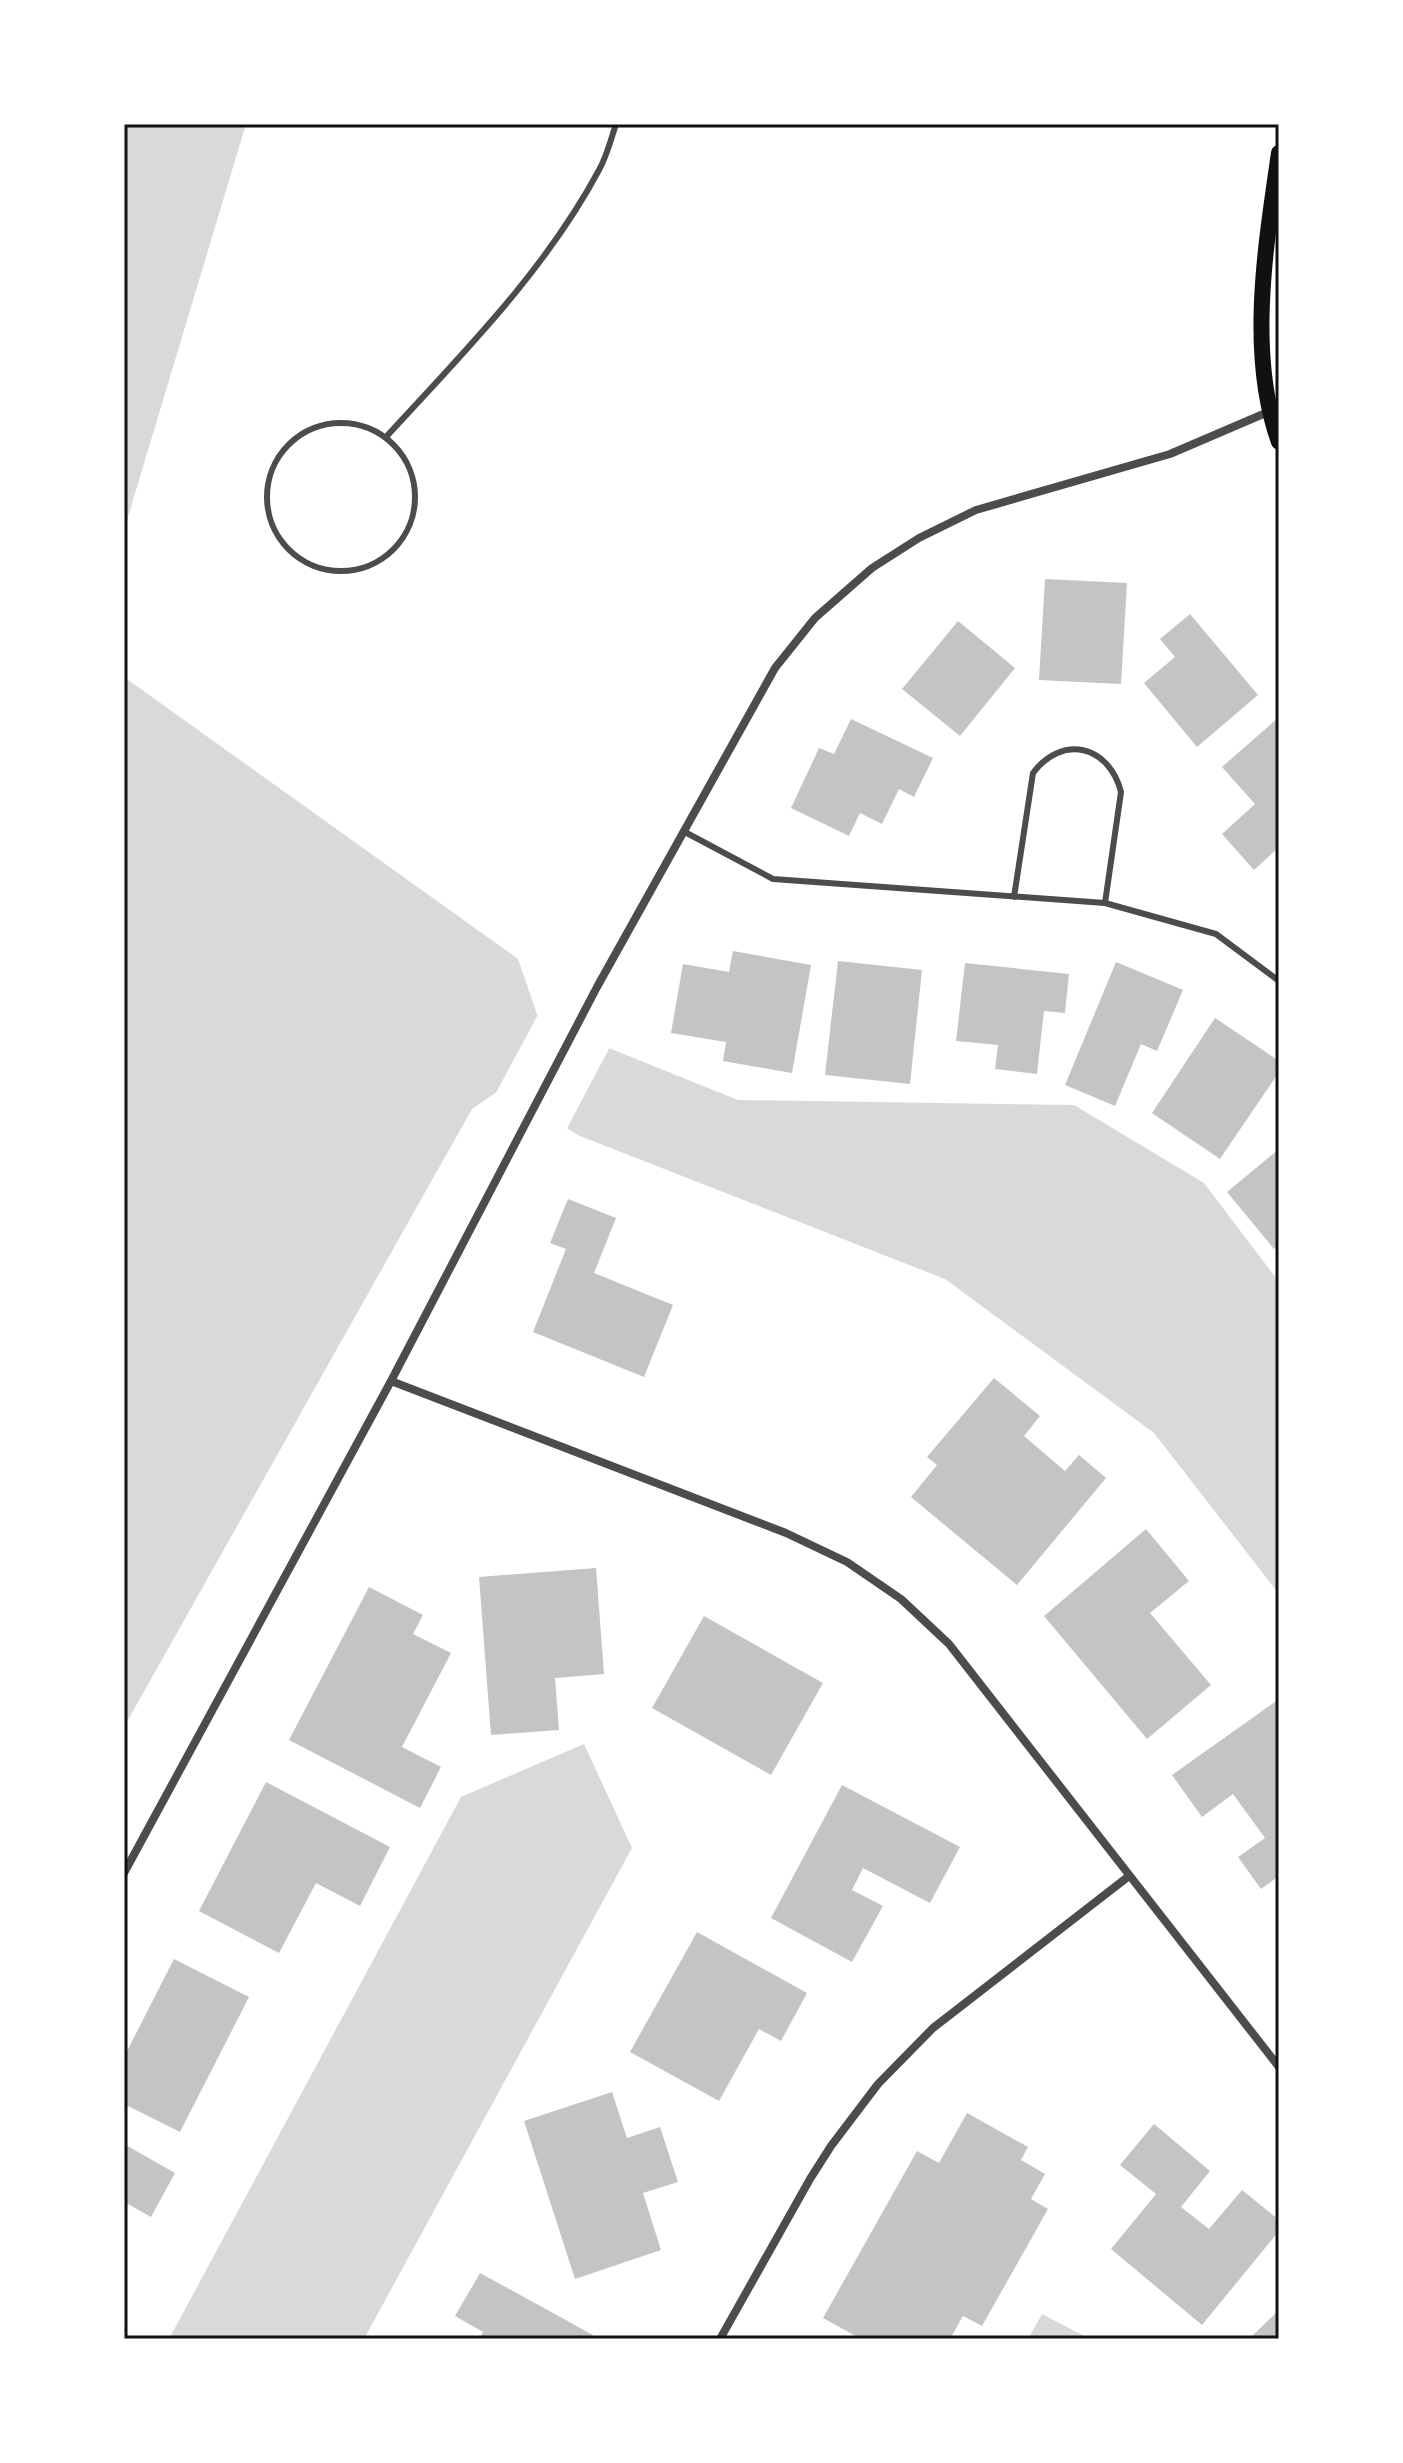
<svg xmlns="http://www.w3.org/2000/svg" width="1403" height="2463" viewBox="0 0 1403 2463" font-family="Cabin,sans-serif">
<rect width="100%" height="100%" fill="#fff"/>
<!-- water -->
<path fill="#d9d9d9" d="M124,124H246L124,530Z
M124,677L518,959L539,1020L738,1100L1074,1105L1204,1183L1279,1282V1594L1154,1433L945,1279L580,1136L501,1089L472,1109L124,1727Z
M584,1744L632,1848L364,2339H169L461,1797Z
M1042,2314L1090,2339H1028Z"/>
<!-- pier -->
<path fill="#fff" d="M540,1011L542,1017L611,1045L565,1132L502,1094L492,1100Z"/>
<!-- building -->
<path fill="#c4c4c4" d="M1045,579L1127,583L1121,684L1039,680Z
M1190,614L1258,695L1197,747L1144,683L1175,657L1160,639Z
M958,621L1015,668L960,736L902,689Z
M1278,718L1279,847L1254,870L1222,834L1255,804L1222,767Z
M851,719L933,758L914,797L899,789L882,824L860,813L849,836L791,808L819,748L834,754Z
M733,951L811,965L792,1073L723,1061L726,1042L671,1033L683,964L729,972Z
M838,961L922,970L910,1084L825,1075Z
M1116,962L1183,990L1157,1051L1141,1044L1115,1106L1065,1085Z
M965,963L1069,974L1065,1013L1044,1011L1037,1074L995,1069L998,1045L956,1041Z
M1215,1018L1279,1061V1072L1220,1159L1152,1113Z
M1279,1149V1245L1274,1249L1227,1192Z
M568,1199L616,1218L594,1273L673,1305L644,1377L533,1332L566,1249L550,1243Z
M994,1378L1040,1416L1024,1436L1065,1471L1079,1455L1106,1478L1017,1585L911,1497L937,1465L927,1457Z
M1146,1529L1189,1581L1150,1613L1211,1685L1147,1739L1044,1616Z
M596,1568L604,1674L555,1678L559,1730L491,1735L479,1577Z
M369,1587L423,1615L413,1634L451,1653L402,1747L441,1767L420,1808L289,1740Z
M704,1616L823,1683L771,1775L652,1708Z
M1279,1699V1876L1261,1889L1238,1857L1265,1838L1233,1794L1202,1817L1172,1775Z
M266,1782L390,1847L360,1906L316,1883L279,1953L199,1911Z
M842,1785L960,1847L930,1903L863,1868L852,1890L883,1906L852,1962L771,1918Z
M697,1932L807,1993L781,2041L759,2029L719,2101L630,2052Z
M174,1959L249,1997L180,2132L124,2104V2057Z
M612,2092L627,2138L660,2127L678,2182L643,2193L661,2250L575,2279L524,2121Z
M967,2113L1028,2147L1021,2160L1045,2174L1031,2199L1048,2209L982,2326L963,2316L950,2339H861L823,2318L917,2151L939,2163Z
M1154,2124L1210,2171L1181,2207L1209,2229L1242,2190L1279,2220V2231L1202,2325L1111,2249L1156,2194L1120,2165Z
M124,2144L175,2173L151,2217L128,2204L124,2212Z
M480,2273L593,2335L591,2339H479L483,2332L455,2316Z
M1279,2310V2339H1249Z"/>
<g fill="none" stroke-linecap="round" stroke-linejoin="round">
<!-- service -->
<path stroke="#4c4c4c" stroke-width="6" d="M267 497a74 74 0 1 1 148 0a74 74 0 1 1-148 0Z
M386,437C463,353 545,271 599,170C607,156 611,139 616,124
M683,831L773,879L1105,903L1216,934L1279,981
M1014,897L1033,773C1062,734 1109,745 1121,792L1105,903"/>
<!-- minor -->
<path stroke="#4c4c4c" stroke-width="8" d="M391,1381L786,1533L847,1562L901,1599L949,1644L1279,2067
M124,1873L391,1381L597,987L775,668L815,618L872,568L919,538L976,510L1170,454L1268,412
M720,2339L810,2179L831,2146L878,2084L933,2028L1129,1876"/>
<!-- secondary -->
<path stroke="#111" stroke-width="16" d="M1279,153C1266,244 1247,353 1279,442"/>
</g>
<!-- border -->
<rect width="1403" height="2463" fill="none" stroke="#ffffff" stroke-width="252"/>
<rect x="126" y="126" width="1151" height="2211" fill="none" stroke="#111" stroke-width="3"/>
</svg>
